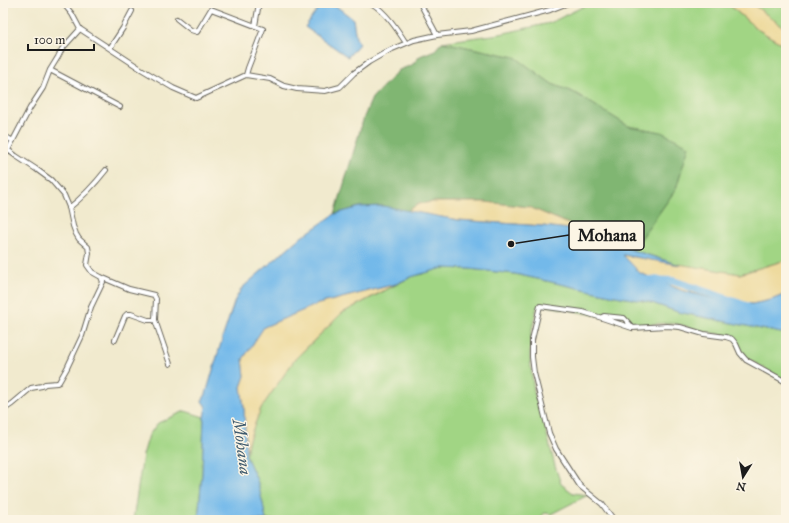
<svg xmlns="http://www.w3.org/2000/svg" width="789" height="523" viewBox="0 0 789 523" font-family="'IM FELL Great Primer',serif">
<rect width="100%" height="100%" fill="#fcf5e5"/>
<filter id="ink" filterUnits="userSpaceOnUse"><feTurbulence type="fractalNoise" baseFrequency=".025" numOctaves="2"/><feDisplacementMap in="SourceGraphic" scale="8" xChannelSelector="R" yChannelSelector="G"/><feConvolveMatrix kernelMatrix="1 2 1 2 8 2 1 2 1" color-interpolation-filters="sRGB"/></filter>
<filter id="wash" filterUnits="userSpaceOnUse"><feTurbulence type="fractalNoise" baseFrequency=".012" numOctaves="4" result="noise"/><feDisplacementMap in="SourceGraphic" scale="16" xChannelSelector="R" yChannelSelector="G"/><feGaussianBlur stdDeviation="0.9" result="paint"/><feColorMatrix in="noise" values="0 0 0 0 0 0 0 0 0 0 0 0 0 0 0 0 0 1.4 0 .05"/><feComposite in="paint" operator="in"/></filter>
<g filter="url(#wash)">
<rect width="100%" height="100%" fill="#f1eace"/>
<!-- green -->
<path fill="#a1d584" stroke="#5e7850" d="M590,3H727L757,29L786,46V260L740,274L680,265L633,250L676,189L661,132L628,126L575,93L552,84L515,57L442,42L500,34L550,23Z
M751,3H786V29Z
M443,268L469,269L515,274L610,295L649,302L678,312L786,334V381L745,357L735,339L730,336L700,331L682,325L669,323L634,325L629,320L623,316L612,315L600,316L541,305L537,307L531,334L530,358L534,392L542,415L555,466L561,484L573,493L588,495L551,514L545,513L537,520H266L263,504L257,480L246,456L248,442L261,408L295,359L342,313L411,277Z
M185,411L204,417L202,474L198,520H133L143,455L149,435L158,423Z"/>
<!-- forest -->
<path fill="#80b672" stroke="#4e6947" d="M442,42L515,57L552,84L575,93L628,126L661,132L689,146L676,189L633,250L585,231L529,207L485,202H433L419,204L407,211L383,206L360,207L335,214L364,117L372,98L399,70L412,65L420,56L435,50Z"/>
<!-- sand -->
<path fill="#eeda9e" stroke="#857b5d" d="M727,3H751L786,29V46L757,29Z
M433,202H485L529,207L585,231L543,226L458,220L407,211L419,204Z
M622,255L740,274L786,260V294L771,300L752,304L725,301L683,291L640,273Z
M396,284L342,313L295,359L261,408L248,442L246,456L244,408L241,387L245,376L243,359L264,327L318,304Z"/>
<!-- water -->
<path fill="#73b9ea" stroke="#486a83" d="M322,3H332L353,19L356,38L359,44L348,57L305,27Z
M383,206L458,220L543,226L585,231L632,250L680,265L623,255L640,273L683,291L725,301L752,304L771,300L786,294V334L678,312L649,302L610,295L515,274L469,269L443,268L411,277L396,284L318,304L264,327L243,359L245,376L241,387L244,408L246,456L257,480L263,504L266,520H198L202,474L204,417L206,407L202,401L206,394L223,336L235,300L242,288L297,240L335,214L360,207Z"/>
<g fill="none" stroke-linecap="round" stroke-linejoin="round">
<!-- river -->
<path stroke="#73b9ea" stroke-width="8" d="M648,280L673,281L718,296L746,306"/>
</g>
</g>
<g filter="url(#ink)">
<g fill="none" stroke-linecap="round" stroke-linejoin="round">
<!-- minor casing -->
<g stroke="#67645a" stroke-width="6">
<path id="minor" d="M371,3C386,12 397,29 406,43
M420,3L437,35
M177,19L191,30L197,32L199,29L211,9L263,29L248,68L246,75
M255,26L259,3
M80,29L141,69L173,88L196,98L246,75L270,79L284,86L297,89L325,91L340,87L354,73L369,62L390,50L414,40L437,35L471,31L550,10L568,3
M110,48L123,28L132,11
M50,70L120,107
M3,135L13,141
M8,150L30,108L43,88L50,70L58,57L62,49L80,29L72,14L63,3
M3,158L8,150L16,156L36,169L51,180L64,195L69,207L73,226L76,234L79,239L88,247L89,253L87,265L92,272L101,277L129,289L154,295L156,299L155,320L170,364
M69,208C83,197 95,184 106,170
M602,317L604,316L624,318L633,328
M115,340L125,316L127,314H131L148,320H155
M3,411L6,408L12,404L31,388L42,386L45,384L57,383L59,382L67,368L82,336L91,307L103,282L101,277
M614,520L602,504L580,486L556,449L549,433L534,373L532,357V340L540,306L583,312L602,318L632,328L667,326L680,327L704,334L726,337L732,339L736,344L740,353L746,360L786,382"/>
</g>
<!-- minor -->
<use href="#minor" stroke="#fff" stroke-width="4"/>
</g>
</g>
<g text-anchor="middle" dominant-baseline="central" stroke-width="3" stroke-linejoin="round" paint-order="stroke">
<!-- water labels -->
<g font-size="17" font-style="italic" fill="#3f5b6e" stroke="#fcf5e5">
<text transform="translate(242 447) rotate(82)">Mohana</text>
</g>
</g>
<!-- callouts -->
<path fill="none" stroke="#1c1c1c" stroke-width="1.5" d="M511 244L569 235"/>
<circle fill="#1c1c1c" stroke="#fcf5e5" stroke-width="1.5" cx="511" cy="244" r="4"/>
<rect fill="#fcf5e5" stroke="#1c1c1c" stroke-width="1.5" x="569" y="221" width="75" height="29" rx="4"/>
<g font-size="17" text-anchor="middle" font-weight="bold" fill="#1c1c1c">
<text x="607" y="241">Mohana</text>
</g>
<!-- margin -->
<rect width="789" height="523" fill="none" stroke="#fcf5e5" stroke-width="16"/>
<!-- north arrow -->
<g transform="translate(743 477) rotate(191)" stroke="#fcf5e5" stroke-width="3" paint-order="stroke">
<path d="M0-3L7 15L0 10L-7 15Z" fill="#1c1c1c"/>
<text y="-6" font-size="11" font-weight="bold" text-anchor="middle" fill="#1c1c1c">N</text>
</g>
<!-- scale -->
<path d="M28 44v6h66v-6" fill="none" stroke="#1c1c1c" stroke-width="2"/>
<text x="34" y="44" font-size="12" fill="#1c1c1c" stroke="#fcf5e5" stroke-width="3" paint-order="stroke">100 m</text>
</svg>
